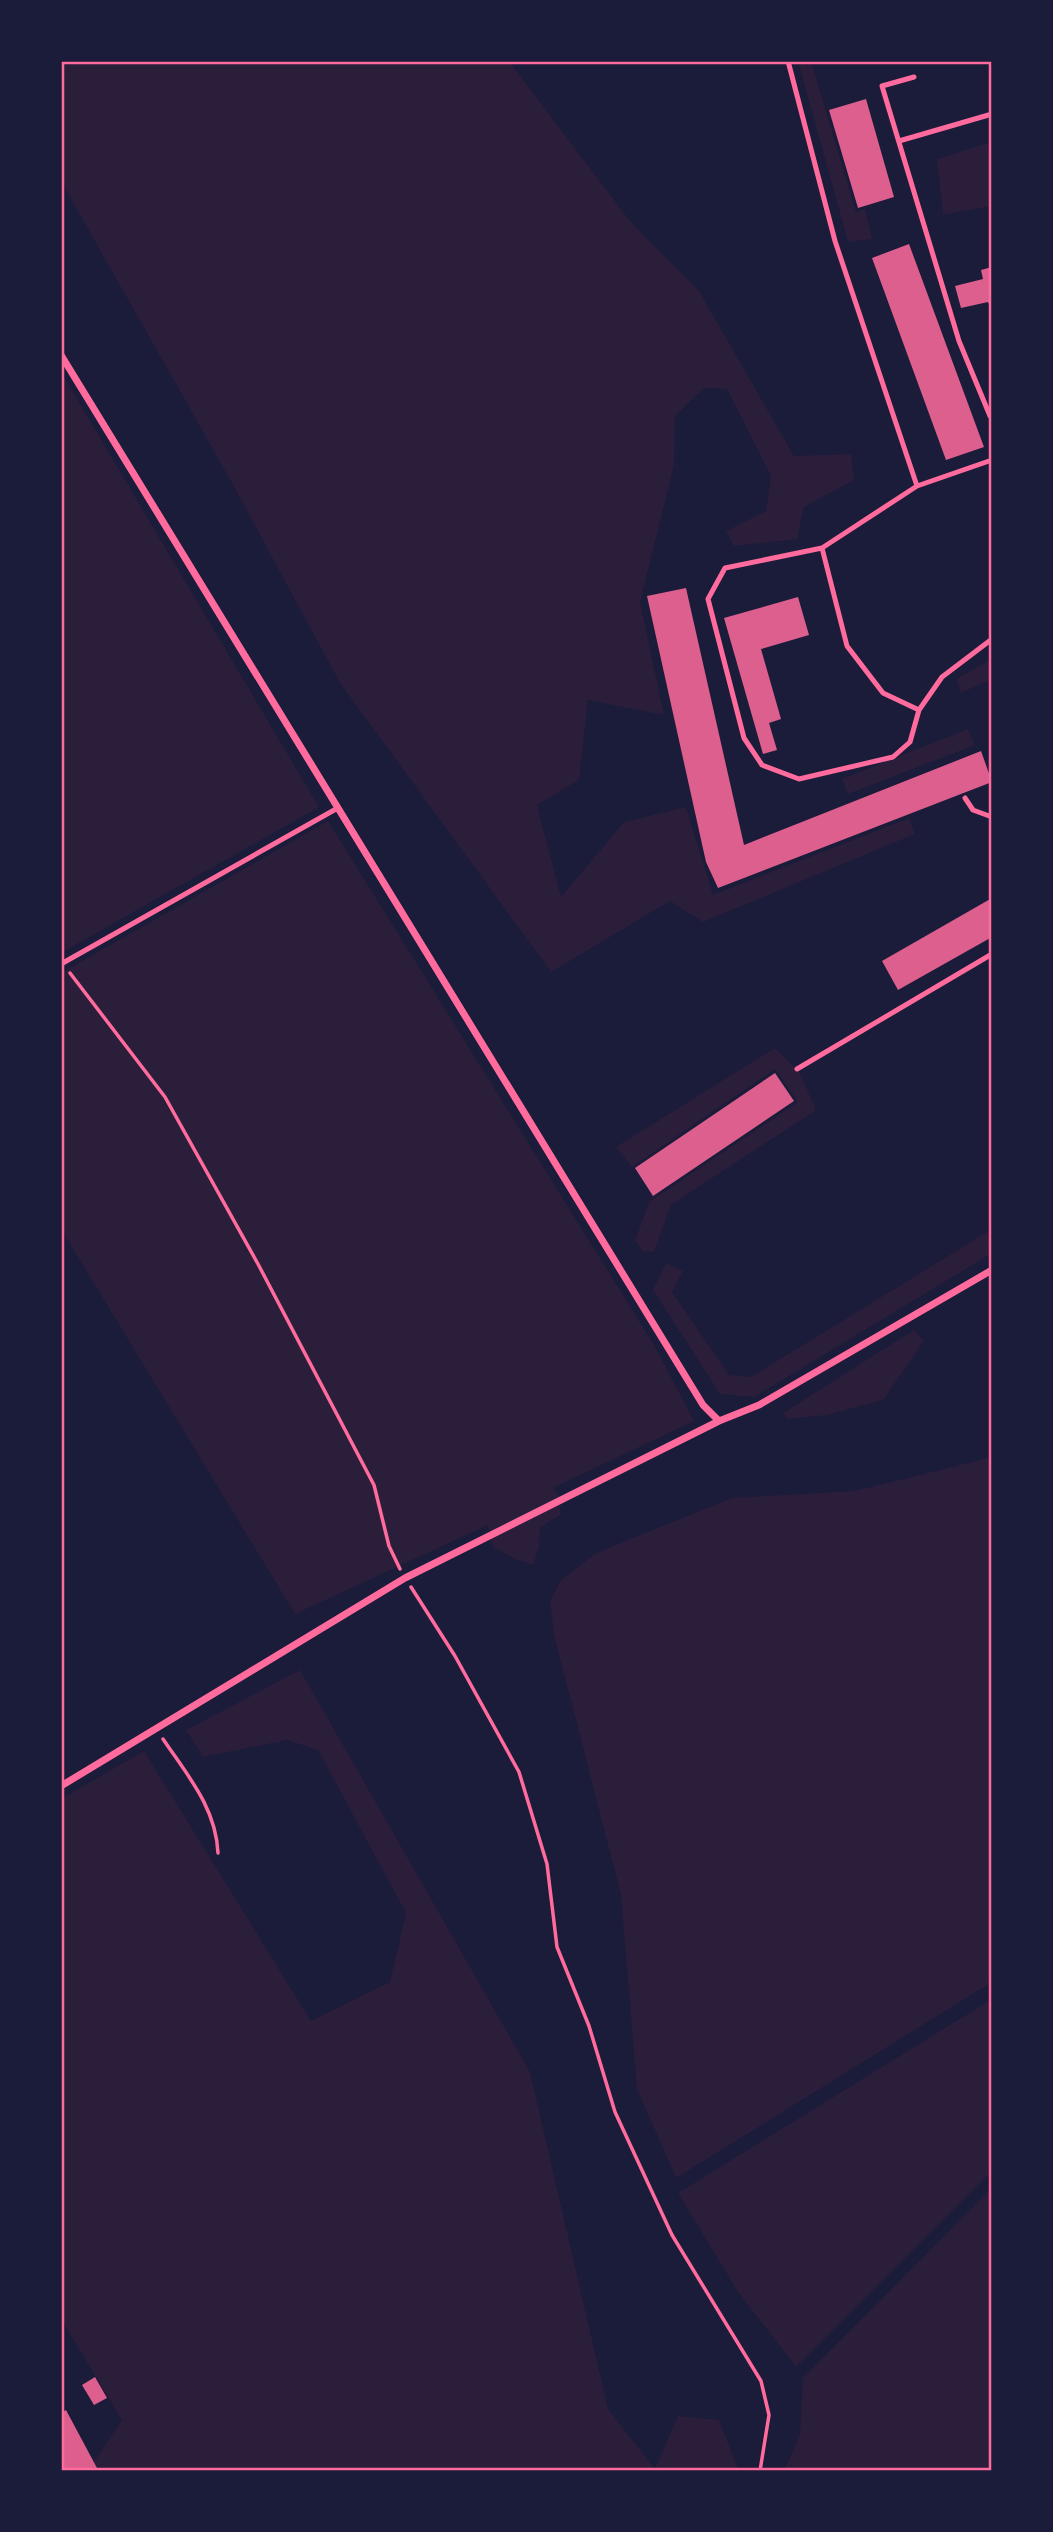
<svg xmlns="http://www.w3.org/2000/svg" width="1053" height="2532" viewBox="0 0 1053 2532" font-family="Inter,sans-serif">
<rect width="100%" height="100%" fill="#1b1b3a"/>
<!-- green -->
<path fill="#2a1e3b" d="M61,61H509L630,221L699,291L794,456L851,454L854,480L804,507L797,539L734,546L726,531L766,511L771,476L727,389L704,388L675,416L674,465L640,602L664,715L588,700L579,780L537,805L561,897L624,822L686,807L713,895L909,818L915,834L703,922L670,901L551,972L340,683L232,483L61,181Z
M798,61H811L856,212L865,209L872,239L848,242Z
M992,142V206L943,215L937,159Z
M61,372L319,807L61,953Z
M992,659V679L961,693L956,679Z
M968,729L975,745L848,794L842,779Z
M328,821L654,1345L694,1421L553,1488L560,1498V1515L540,1528L539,1547L533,1565L515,1559L493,1547L488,1525L295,1614L61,1229V973Z
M775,1048L800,1073L816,1110L671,1205L654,1252L643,1251L635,1241L649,1202L798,1102L775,1069L632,1167L616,1147Z
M992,1229V1253L754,1397L720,1394L653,1290L666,1263L683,1271L672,1292L729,1375L751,1377Z
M914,1330L924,1341L883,1400L827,1415L788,1419L783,1413Z
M992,1457V1982L676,2178L637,2089L621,1895L554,1635L550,1601L561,1580L596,1553L732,1498L855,1491Z
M300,1670L530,2072L608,2409L655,2469L678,2416L719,2420L739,2471H88L122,2420L61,2319V1799L144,1751L311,2021L390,1982L406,1913L318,1750L287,1740L203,1757L186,1730Z
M992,1999V2171L796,2367L738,2292L678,2193Z
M992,2188V2471H784L800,2434L803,2378Z"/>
<!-- building -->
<path fill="#dd5f8e" d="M866,99L894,197L858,208L829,110Z
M909,244L984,447L946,460L872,258Z
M992,267V311L988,302L961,308L955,286L983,279L981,270Z
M686,588L744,845L981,751L992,782L718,888L706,862L647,596Z
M798,597L809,635L761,649L781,719L769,723L777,750L763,754L724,618Z
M992,898V937L898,990L882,961Z
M775,1073L794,1101L653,1196L635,1168Z
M95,2377L107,2398L94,2405L82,2385Z
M66,2410L97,2468L91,2471H61V2413Z"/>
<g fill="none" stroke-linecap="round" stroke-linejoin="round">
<!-- path -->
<path stroke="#ff6b9d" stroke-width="3.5" d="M70,973L165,1097L258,1264L374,1485L389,1546L400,1569
M411,1587L455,1656L519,1772L547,1864L557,1947L589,2026L615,2112L672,2235L761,2381L769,2415L760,2471
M163,1739C188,1776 216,1808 218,1853"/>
<!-- service -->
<path stroke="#ff6b9d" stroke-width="5" d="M788,61L835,241L917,486L992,460
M914,77L882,86L959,341L990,416
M899,141L992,114
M917,486L822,548L725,568L708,599L744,738L762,765L799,779L893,757L910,742L919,710L942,677L992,639
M822,548L847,646L883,693L919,710
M965,798L973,810L992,817
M61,964L336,809
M797,1069L992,954"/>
<!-- minor -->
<path stroke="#ff6b9d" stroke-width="7" d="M61,355L703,1405L719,1421
M61,1786L405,1578L719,1421L759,1405L992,1270"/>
</g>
<!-- border -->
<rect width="1053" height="2532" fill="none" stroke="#1b1b3a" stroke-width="126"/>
<rect x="63" y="63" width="927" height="2406" fill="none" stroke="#ff6b9d" stroke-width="2.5"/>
</svg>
